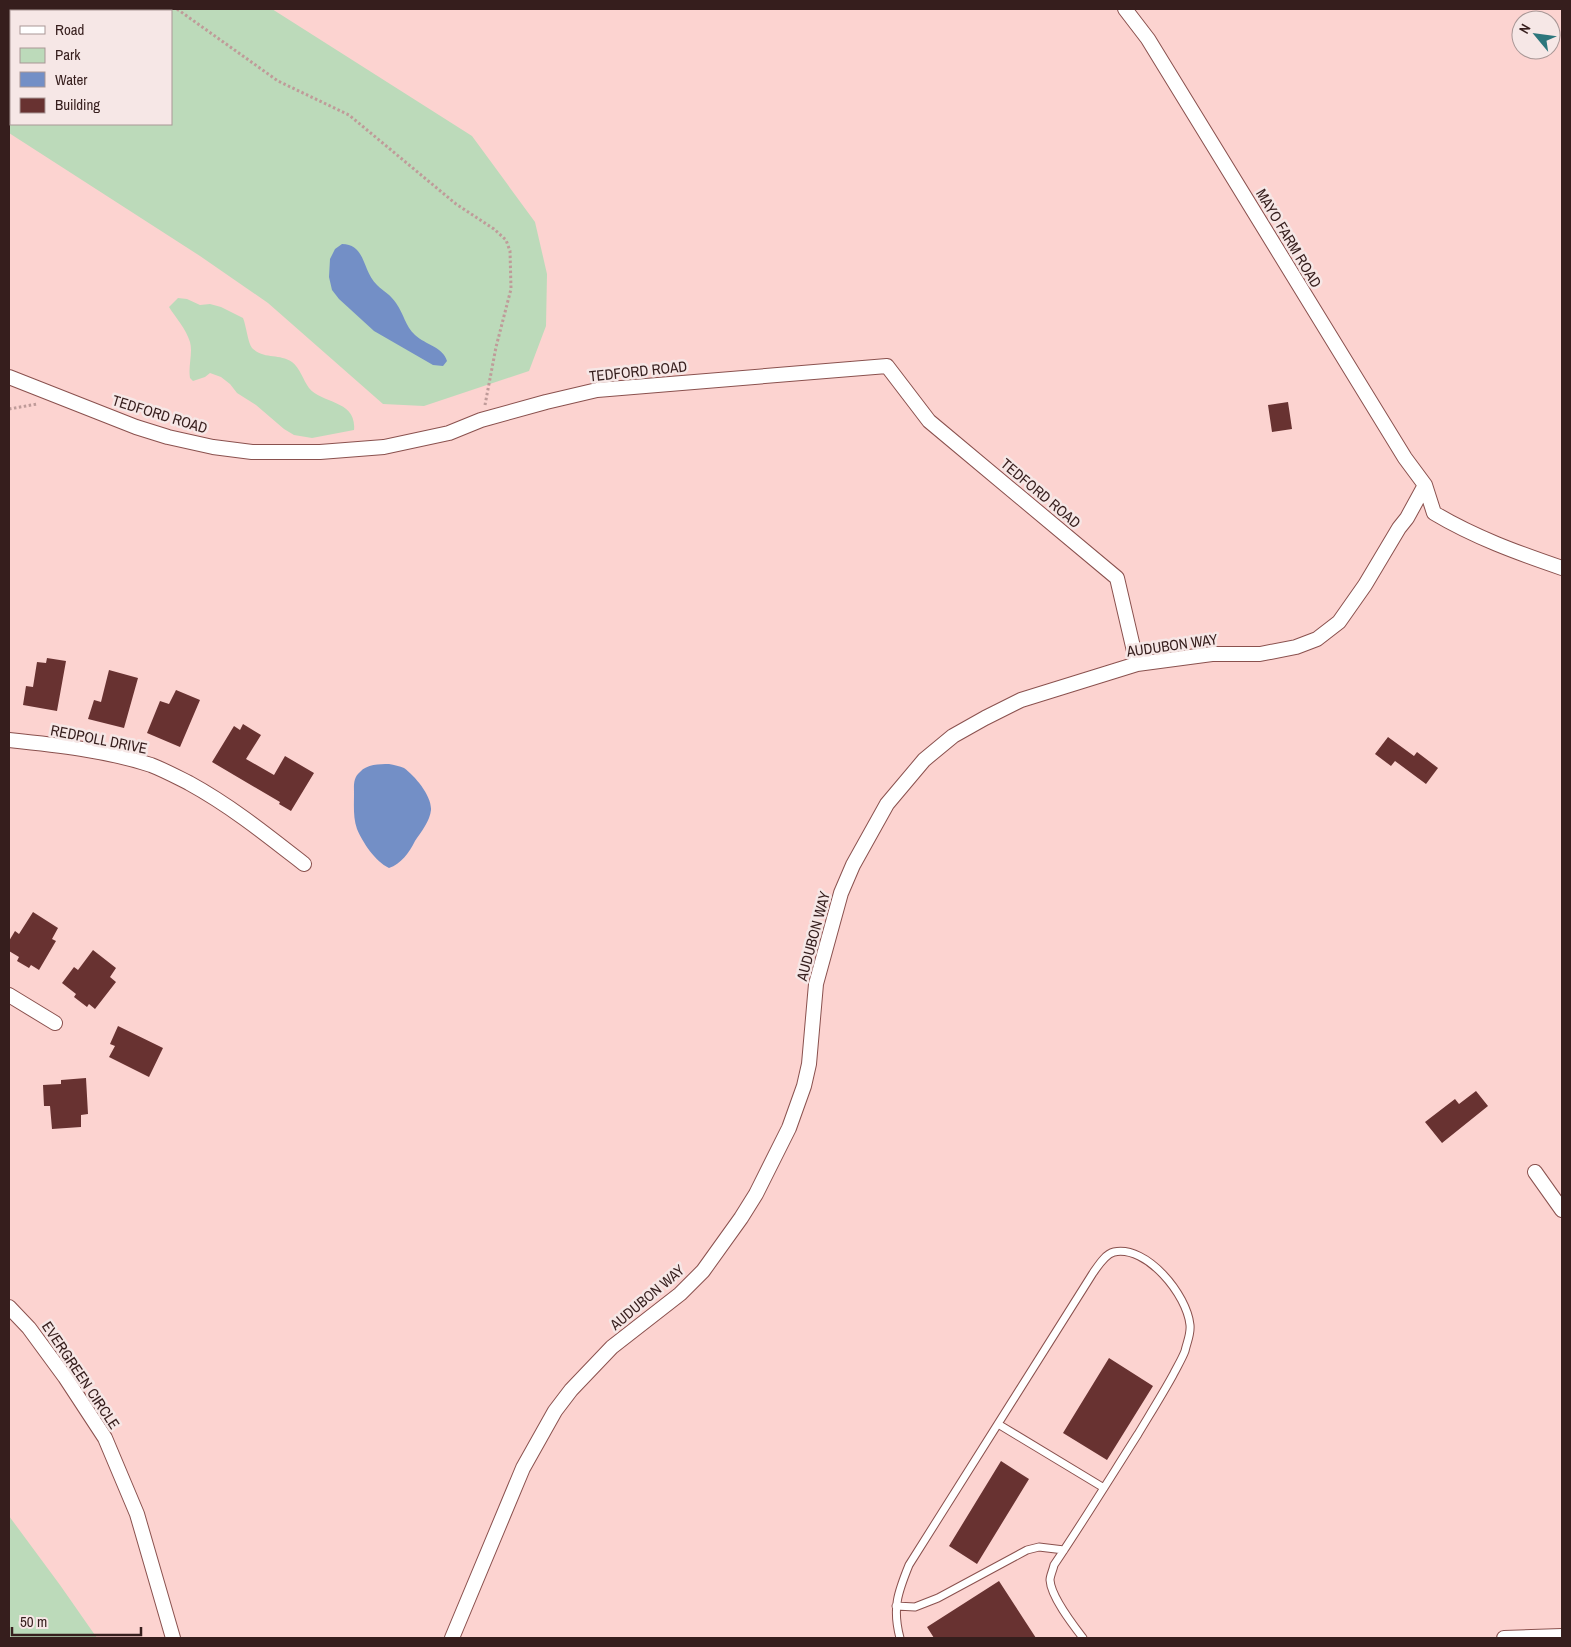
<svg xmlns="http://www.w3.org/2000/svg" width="1571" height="1647" viewBox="0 0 1571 1647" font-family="'Archivo Narrow',sans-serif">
<rect width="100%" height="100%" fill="#fcd3d0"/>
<!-- green -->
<path fill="#bcdaba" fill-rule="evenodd" d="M9,9H272L472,136L535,222L547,274L546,326L529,371L424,406L383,404L268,303L200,256L9,133ZM11,11H171V124H11Z
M178,298L187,299L200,305L210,304L221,307L243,318C246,325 248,343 252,348C265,360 279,353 292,362C300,368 303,380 309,388C322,404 357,400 354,430L312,438L294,435L284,429L256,405L237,393L230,384L221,377L210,373L205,377L193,381L190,378C188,366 193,353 190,342C186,329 176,318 169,307Z
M9,1516L60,1585L97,1638H9Z"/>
<!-- water -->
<path fill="#738fc6" d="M342,244C366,244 362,271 377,285C383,291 391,295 396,303C404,314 405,326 415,335C426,345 443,347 447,361L443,366L433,365L374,331L339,299L332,290L329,277L330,259L335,249Z
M389,764C394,765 400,766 404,768C415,776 432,796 431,810C430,821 421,832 415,841C409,853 401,864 389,868C375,861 363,843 357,829C353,818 354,805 354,794C354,785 353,778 360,772C367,764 379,764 389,764Z"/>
<!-- building -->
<path fill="#683231" d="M1288,402L1292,429L1272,432L1268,405Z
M47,658L66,661L57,711L23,705L26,686L33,687L37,662L46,663Z
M109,670L138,678L124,728L88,719L94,700L101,702Z
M176,690L200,700L180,747L147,733L160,701L169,704Z
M243,724L261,735L246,759L274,775L285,756L314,773L291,811L279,804L280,802L212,762L234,726L240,730Z
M1388,737L1414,756L1417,752L1438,768L1426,784L1395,761L1391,766L1375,754Z
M33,912L58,928L52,939L56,941L39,970L31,965L29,968L17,961L19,957L9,951V941L15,931L19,934Z
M93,950L116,968L110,977L116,982L95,1009L89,1004L87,1007L74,997L76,994L62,983L74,967L78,970Z
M118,1026L163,1048L149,1077L109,1057L115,1046L110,1044Z
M86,1078L88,1114L81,1115V1127L52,1129L50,1106H44L43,1085L61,1084V1080Z
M1476,1091L1488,1106L1442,1143L1425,1122L1455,1099L1459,1104Z
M1109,1358L1153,1386L1107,1460L1063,1433Z
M1001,1461L1029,1479L977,1564L949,1546Z
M999,1581L1036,1638H934L927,1627Z"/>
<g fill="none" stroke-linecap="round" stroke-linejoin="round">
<!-- service casing -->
<g stroke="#8a514e" stroke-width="9">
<path id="service" d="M998,1424L1104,1488
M896,1606L915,1607L938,1598L1027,1550L1039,1547L1064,1550
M900,1638C892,1608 898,1592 909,1565L1093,1273C1098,1266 1105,1254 1114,1252C1147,1245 1187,1295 1190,1325C1191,1334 1187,1342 1185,1351C1182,1359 1177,1367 1173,1375C1162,1395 1150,1414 1138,1434C1110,1478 1083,1522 1054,1565C1053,1570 1050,1576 1050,1580C1051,1597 1073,1625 1083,1638"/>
</g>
<!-- minor casing -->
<g stroke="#8a514e" stroke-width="16">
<path id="minor" d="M1125,9L1148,39L1405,458L1425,485L1434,513C1474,537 1518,553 1562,568
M9,377L136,427L168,437L213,447L252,452H320L384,447L449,433L481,420L546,402L597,390L887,366L929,421L1117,578L1137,664
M9,740C57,745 105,750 151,765C164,770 177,777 189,783C231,806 267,835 304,864
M9,995L55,1023
M1535,1172L1562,1210
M9,1307L29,1328L65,1377L105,1438L137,1514L173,1638
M452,1638L523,1468L555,1411L571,1390L612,1347L680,1294L703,1271L741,1218L756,1194L789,1128L804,1086L809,1064L816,984L841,893L853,865L887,804L924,760L953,736L985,718L1021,700L1137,664L1212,654H1260L1296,647L1317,639L1339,622L1365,585L1399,528L1407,518L1425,485
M1504,1638L1562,1636"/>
</g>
<!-- path -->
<path stroke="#bf9b99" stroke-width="3" stroke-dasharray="2.5 2.5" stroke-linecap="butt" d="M177,9L278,81L349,115L456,204L494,229L506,240L510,251L511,289L496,347L485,405
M9,409L37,404"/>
<!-- service -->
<use href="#service" stroke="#fff" stroke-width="7"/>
<!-- minor -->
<use href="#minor" stroke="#fff" stroke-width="14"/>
</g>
<g text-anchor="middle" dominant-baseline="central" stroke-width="5" stroke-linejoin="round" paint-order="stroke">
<!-- street labels -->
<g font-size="15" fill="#361e1d" stroke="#f6e7e6">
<text transform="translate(1289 238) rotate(59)">MAYO FARM ROAD</text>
<text transform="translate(638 371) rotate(-6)">TEDFORD ROAD</text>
<text transform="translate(160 414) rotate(17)">TEDFORD ROAD</text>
<text transform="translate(1041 493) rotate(40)">TEDFORD ROAD</text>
<text transform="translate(1172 645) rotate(-8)">AUDUBON WAY</text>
<text transform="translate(99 739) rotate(11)">REDPOLL DRIVE</text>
<text transform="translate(813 936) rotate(-75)">AUDUBON WAY</text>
<text transform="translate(647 1297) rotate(-40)">AUDUBON WAY</text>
<text transform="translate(81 1375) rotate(56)">EVERGREEN CIRCLE</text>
</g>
</g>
<!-- border -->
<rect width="1571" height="1647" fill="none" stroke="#361e1d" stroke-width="20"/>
<!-- legend -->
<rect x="10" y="10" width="162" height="115" fill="#f6e7e6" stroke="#a99796"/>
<rect x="20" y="26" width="25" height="8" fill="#ffffff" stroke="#a99796"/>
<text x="55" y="35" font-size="15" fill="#361e1d">Road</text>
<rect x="20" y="48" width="25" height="15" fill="#bcdaba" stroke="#a99796"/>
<text x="55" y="60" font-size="15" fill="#361e1d">Park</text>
<rect x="20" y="72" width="25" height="15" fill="#738fc6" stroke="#a99796"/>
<text x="55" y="85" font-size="15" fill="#361e1d">Water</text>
<rect x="20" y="98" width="25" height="15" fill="#683231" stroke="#a99796"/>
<text x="55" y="110" font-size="15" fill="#361e1d">Building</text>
<!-- north arrow -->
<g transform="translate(1536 35) rotate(299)"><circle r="24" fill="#f6e7e6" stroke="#a99796"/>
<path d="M0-4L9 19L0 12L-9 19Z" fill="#2d767c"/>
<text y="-8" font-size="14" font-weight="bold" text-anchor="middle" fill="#361e1d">N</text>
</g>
<!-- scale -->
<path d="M12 1627v8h129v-8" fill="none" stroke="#361e1d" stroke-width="2.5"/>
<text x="20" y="1627" font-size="15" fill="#361e1d" stroke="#f6e7e6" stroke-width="4" paint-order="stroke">50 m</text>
</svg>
